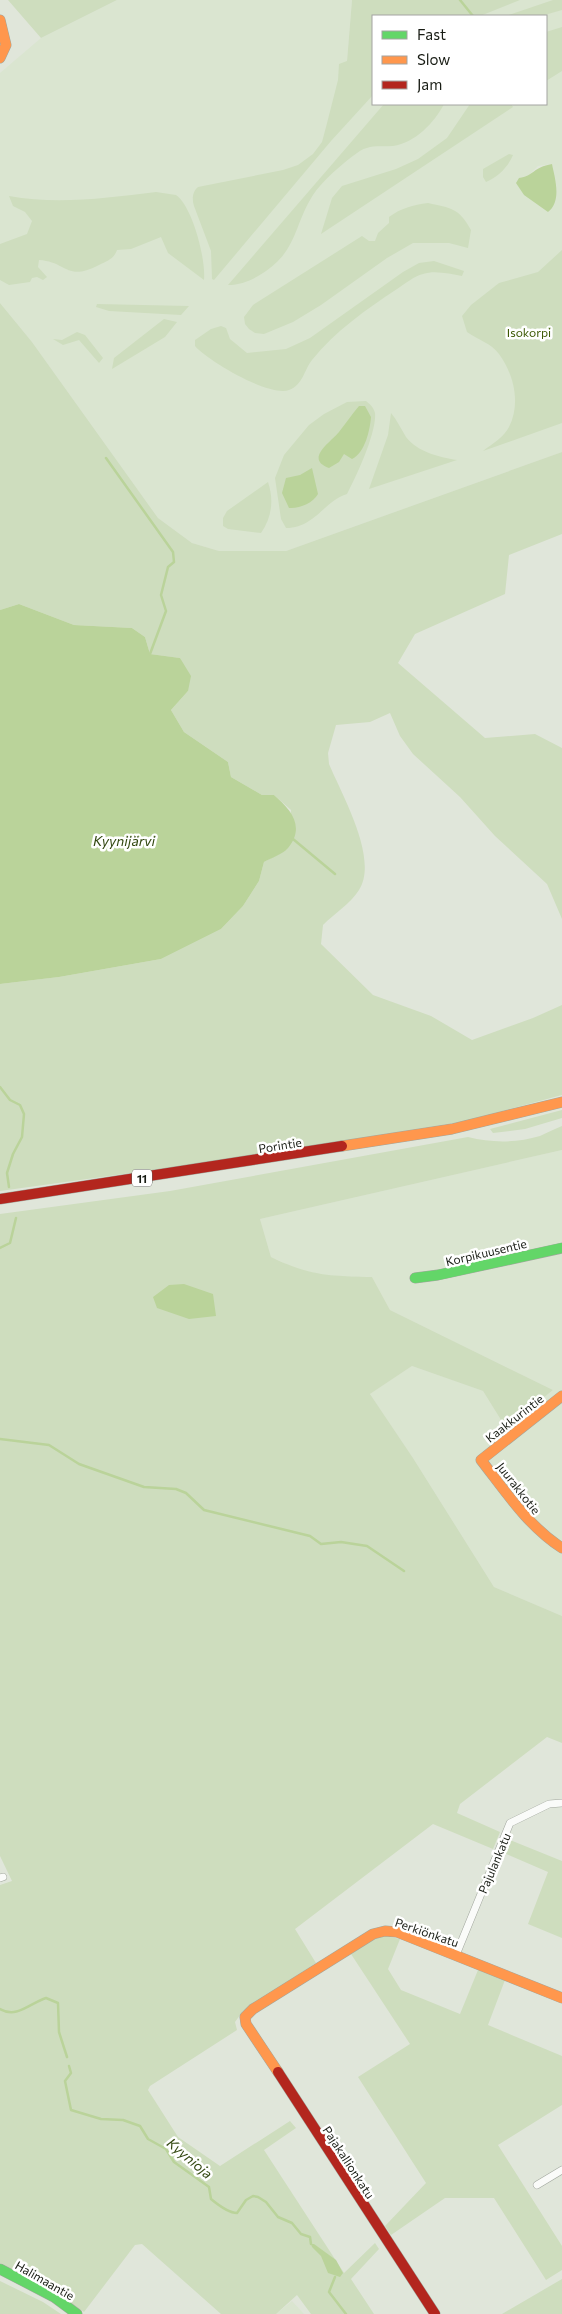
<svg xmlns="http://www.w3.org/2000/svg" width="562" height="2314" viewBox="0 0 562 2314" font-family="Commissioner,sans-serif">
<rect width="100%" height="100%" fill="#e0e6da"/>
<!-- built -->
<path fill="#dae5d0" fill-rule="evenodd" d="M117,0H352L347,61L373,70V104H546V16H458L494,0H562V452L286,551H219L192,543L158,518L32,342L0,303V73L41,38ZM552,164L524,195L519,178L527,177L538,166Z
M562,1150V1616L494,1587L413,1458L370,1394L412,1366L483,1391L506,1428L553,1390L390,1310L372,1277L326,1276L295,1268L271,1257L260,1219Z
M292,2301L304,2314H276Z"/>
<!-- green -->
<path fill="#ceddbe" d="M8,0H117L41,38Z
M352,0H520L480,16H373V95L331,141L214,280L212,279L211,251L194,206C192,200 192,192 198,187L283,170L298,165L313,154L322,142L326,127L338,80L339,64L347,61Z
M553,0H562V10L541,16H506Z
M562,27V71L546,81V32Z
M384,104H444C435,122 415,143 393,146C379,147 369,144 357,153C342,164 323,180 313,195C293,227 298,250 263,273C252,280 241,285 228,285Z
M470,104H511L513,107L321,234L332,198L342,186L396,169L418,159L447,138Z
M509,154L513,155C508,167 498,177 486,182L483,177V169Z
M156,192L176,195C193,207 206,260 204,280L168,253L161,237L131,249L117,250C114,259 107,261 99,265C66,282 68,262 39,260L38,267L47,277L43,280L37,277L32,278L30,282L9,285L0,280V244L27,234L32,221L25,212L13,206L9,196C57,205 107,198 156,192Z
M428,203C451,208 459,208 471,230L468,248L449,243H413L387,258L321,305L293,322L264,334L255,333L249,329L245,324L244,317L253,305L362,236L369,241H375L378,233L389,223V217C401,208 413,205 428,203Z
M562,250V423L483,451C492,444 504,437 509,427C521,403 514,375 499,354C491,343 478,340 467,332L462,316L471,305L499,283L538,272Z
M434,261L464,271L462,276C450,274 435,270 423,274C414,276 405,284 397,289C367,309 335,331 312,360C304,370 303,385 289,390C269,397 208,361 195,346V340L211,329L221,326L226,328L230,339L247,353L286,349L310,338L403,272L419,263Z
M0,303L32,342L158,518L192,543L219,551H286L562,452V534L509,555L505,594L415,634L398,663L485,738L535,734L562,748V919L547,884L495,836L460,797L413,754L400,736L390,713L370,722L336,725L328,753L329,764C342,795 379,859 359,890C351,903 334,914 323,925L321,944L373,995L431,1016L472,1040L533,1018L562,1005V1095L461,1122L189,1165L0,1191V984L59,977L161,959L221,929L243,906L259,881L264,862L287,849L291,810L274,795H262L231,777L228,762L184,732L171,710L188,691L180,658L150,654L145,637L132,628L74,625L19,604L0,610Z
M97,304L189,306L181,315L109,311L96,307Z
M164,319L177,322L165,337L112,369L114,358Z
M77,332L85,335L103,358L99,363L79,340L63,345L53,339L62,340Z
M366,401C370,404 374,408 375,413C377,432 356,477 347,494C325,500 315,528 286,528L281,519L275,478L284,455L309,425L324,414L347,402Z
M391,413C397,420 401,429 406,437C418,452 438,457 457,460L369,489L388,435Z
M268,482C274,500 272,517 261,533L228,529L223,526V518L227,511Z
M562,1110V1118L525,1129L493,1133L490,1129Z
M562,1126V1150L260,1219L271,1257C310,1276 329,1276 372,1277L390,1310L553,1390L506,1428L483,1391L412,1366L370,1394L413,1458L494,1587L562,1616V1743L547,1737L460,1804L457,1813L500,1832L493,1849L433,1824L295,1929L316,1963L243,2011L235,2022L237,2030L150,2086L148,2090L178,2137L220,2166L290,2121L296,2128L264,2150L344,2273L375,2243L379,2249L351,2279L374,2314H311L297,2295L276,2314H221L142,2244L135,2245L84,2312L41,2283L0,2263V1885L12,1881L0,1856V1214L170,1191L468,1137C492,1143 516,1143 540,1136C547,1133 554,1129 562,1126Z
M510,1840L562,1861V1938L528,1924L548,1872L504,1853Z
M385,1936L400,1939L388,1969L401,1990L460,2014L478,1970L505,1980L488,2025L562,2056V2105L498,2145L562,2246V2270L546,2280L494,2198H445L391,2235L385,2226L426,2183L358,2077L410,2044L351,1954L375,1938Z
M562,2279V2314H502Z
M0,2281L43,2302L61,2314H0Z"/>
<!-- water -->
<path fill="#bad39a" d="M552,164C555,179 562,201 548,212L524,195L516,183L519,178C534,176 533,167 552,164Z
M359,406H365L371,417C370,430 365,453 352,459L344,454L339,462L329,468C304,459 331,442 339,432C346,423 352,414 359,406Z
M312,468L318,494C313,503 299,509 289,508L282,493L286,478L300,475Z
M19,604L74,625L132,628L145,637L150,654L180,658L191,676L188,691L171,710L184,732L228,762L231,777L262,795H274C290,809 306,826 288,848C283,854 271,858 264,862L259,881L243,906L221,929L161,959L59,977L0,984V610Z
M184,1284L213,1294L216,1316L189,1319L157,1308L153,1297L169,1285Z
M311,2244H314L336,2260L343,2273L340,2277L328,2273L321,2256L312,2247Z"/>
<g fill="none" stroke-linecap="round" stroke-linejoin="round">
<!-- stream -->
<path stroke="#bad39a" stroke-width="2.5" d="M460,0L473,16
M106,458L173,552L174,562L168,567L161,595L166,611L150,654
M293,839L335,874
M0,1087L10,1100L20,1105L24,1114L22,1137L13,1154L7,1173L9,1187
M0,1248L10,1243L16,1218
M0,1439L49,1445L79,1464L144,1487L176,1489L186,1493L204,1510L310,1536L321,1544L341,1542L367,1546L404,1571
M0,2009C17,2019 30,2003 46,1998L58,2003L59,2032L67,2057
M69,2066L71,2073L65,2081L71,2110L101,2119L123,2120L140,2126L148,2139L166,2149L174,2162L209,2187L211,2199C217,2204 229,2213 237,2213L246,2200L253,2196L258,2197L266,2202L278,2217L292,2223L301,2234L310,2237L311,2244
M335,2277L329,2292L346,2314"/>
<!-- street casing -->
<g stroke="#a1a69d" stroke-width="8">
<path id="street" d="M0,1878L3,1877
M456,1955L510,1823L549,1804L562,1803
M537,2185L562,2170"/>
</g>
<!-- fast casing -->
<g stroke="#a1a69d" stroke-width="11">
<path id="fast" d="M415,1278L438,1275L562,1248
M0,2269L54,2297L77,2314"/>
</g>
<!-- slow casing -->
<g stroke="#a1a69d" stroke-width="11">
<path id="slow" d="M0,20L6,45L0,58
M342,1146L452,1129L562,1102
M562,1396L481,1460C506,1492 528,1526 562,1548
M278,2072L246,2024L245,2017L253,2009L373,1934L385,1931L397,1932L562,1998"/>
</g>
<!-- jam casing -->
<g stroke="#a1a69d" stroke-width="11">
<path id="jam" d="M0,1199L342,1146
M278,2072L435,2314"/>
</g>
<!-- street -->
<use href="#street" stroke="#fafbf9" stroke-width="7"/>
<!-- fast -->
<use href="#fast" stroke="#63d668" stroke-width="10"/>
<!-- slow -->
<use href="#slow" stroke="#ff974d" stroke-width="10"/>
<!-- jam -->
<use href="#jam" stroke="#b3261e" stroke-width="10"/>
</g>
<g text-anchor="middle" dominant-baseline="central" stroke-width="5" stroke-linejoin="round" paint-order="stroke">
<!-- shield labels -->
<rect fill="#fff" stroke="#5d605a" stroke-width="1" x="132" y="1169.5" width="20" height="17" rx="4"/>
<g font-size="11" font-weight="bold" fill="#181c14">
<text x="142" y="1178">11</text>
</g>
<!-- park labels -->
<g font-size="12" fill="#3a5700" stroke="#fff">
<text x="529" y="332">Isokorpi</text>
</g>
<!-- street labels -->
<g font-size="12" fill="#181c14" stroke="#fff">
<text transform="translate(280 1145) rotate(-9)">Porintie</text>
<text transform="translate(486 1252) rotate(-13)">Korpikuusentie</text>
<text transform="translate(514 1418) rotate(-38)">Kaakkurintie</text>
<text transform="translate(519 1488) rotate(52)">Juurakkotie</text>
<text transform="translate(494 1863) rotate(-67)">Pajulankatu</text>
<text transform="translate(427 1932) rotate(19)">Perkiönkatu</text>
<text transform="translate(349 2162) rotate(57)">Pajakallionkatu</text>
<text transform="translate(45 2280) rotate(30)">Halimaantie</text>
</g>
<!-- water labels -->
<g font-size="14" font-style="italic" fill="#324710" stroke="#fff">
<text x="124" y="840">Kyynijärvi</text>
<text transform="translate(190 2158) rotate(40)">Kyynioja</text>
</g>
</g>
<!-- legend -->
<rect x="372" y="15" width="175" height="90" fill="#ffffff" stroke="#a3a4a1"/>
<rect x="382" y="31" width="25" height="8" fill="#63d668" stroke="#a3a4a1"/>
<text x="417" y="40" font-size="15" fill="#181c14">Fast</text>
<rect x="382" y="56" width="25" height="8" fill="#ff974d" stroke="#a3a4a1"/>
<text x="417" y="65" font-size="15" fill="#181c14">Slow</text>
<rect x="382" y="81" width="25" height="8" fill="#b3261e" stroke="#a3a4a1"/>
<text x="417" y="90" font-size="15" fill="#181c14">Jam</text>
</svg>
